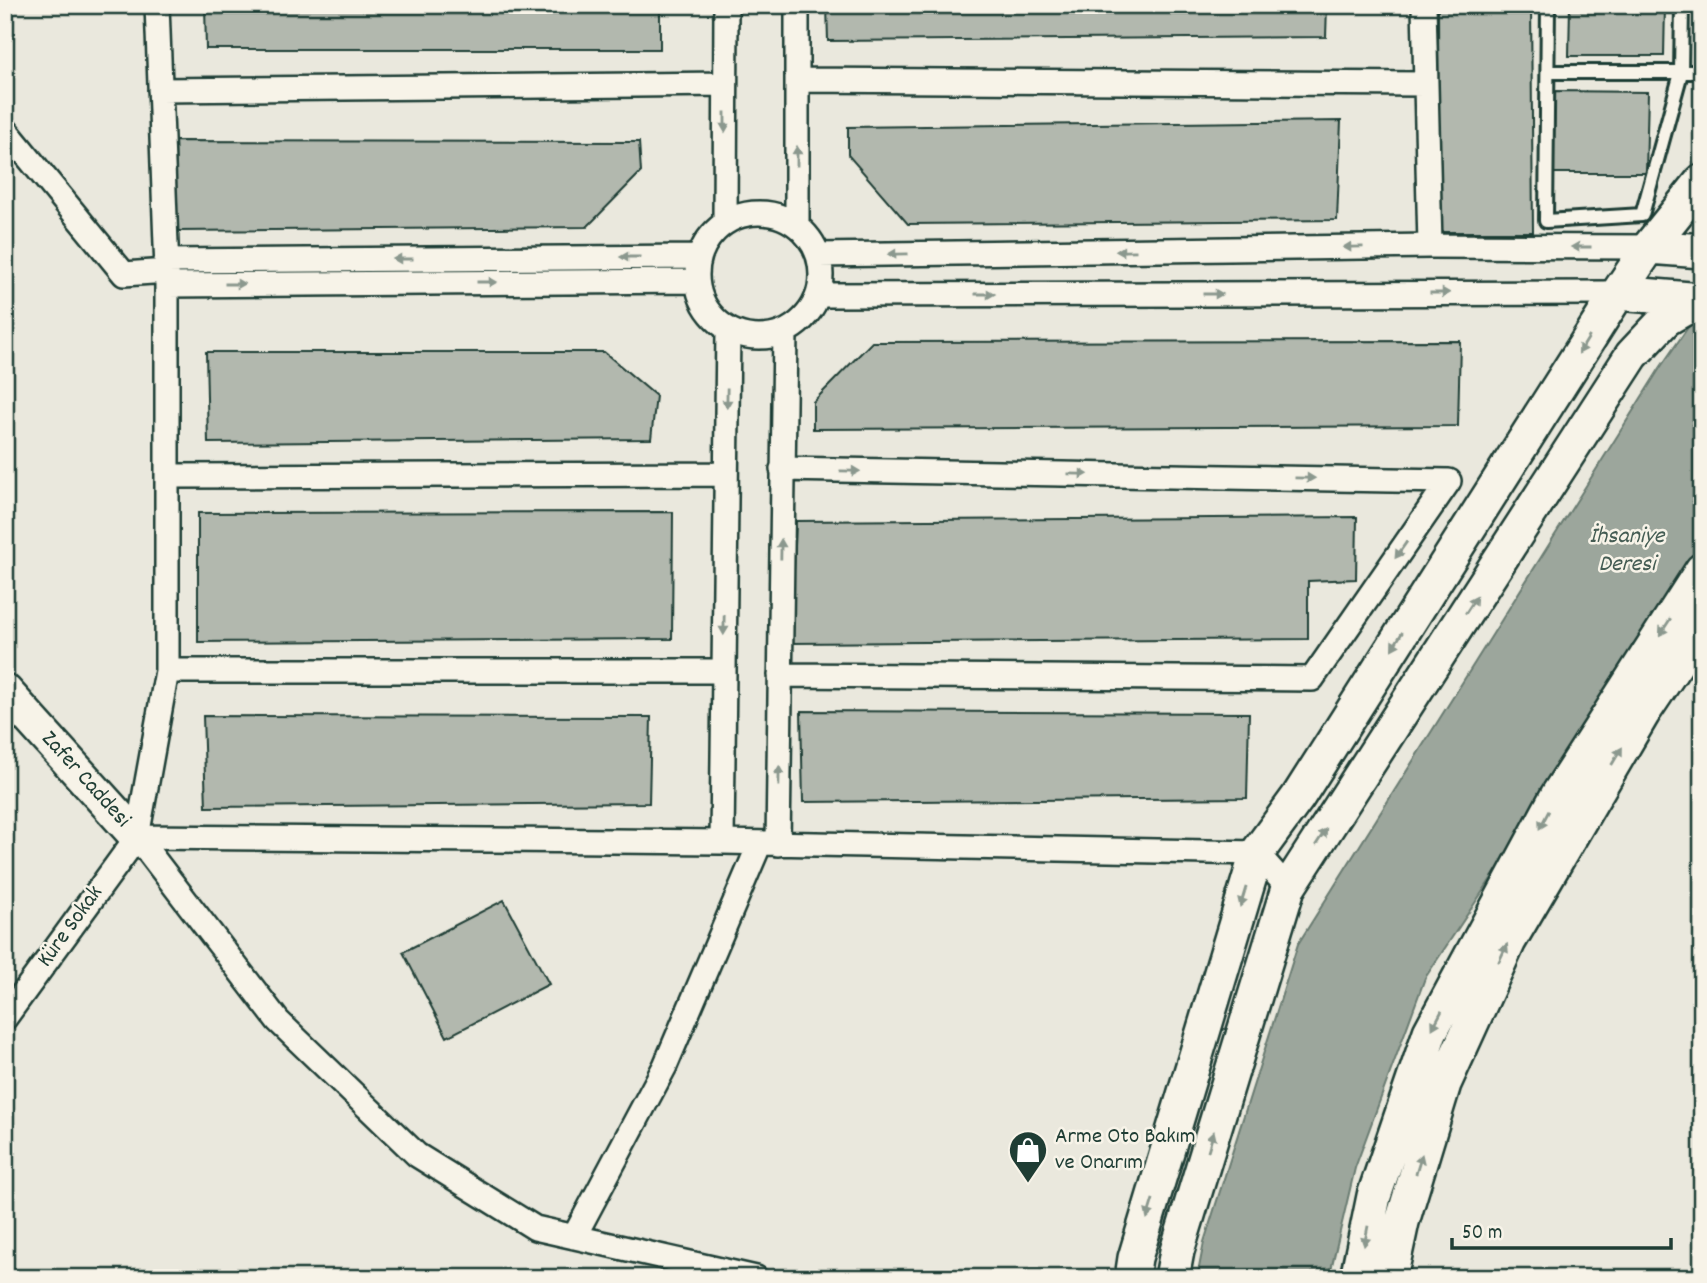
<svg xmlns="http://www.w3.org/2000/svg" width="1707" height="1283" viewBox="0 0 1707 1283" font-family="Dekko,sans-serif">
<rect width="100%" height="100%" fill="#eae8dd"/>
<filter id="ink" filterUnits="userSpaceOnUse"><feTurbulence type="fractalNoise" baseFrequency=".0143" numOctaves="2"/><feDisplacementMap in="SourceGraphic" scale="14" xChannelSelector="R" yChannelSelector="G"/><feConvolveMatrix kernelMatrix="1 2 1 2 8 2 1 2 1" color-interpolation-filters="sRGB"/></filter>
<g filter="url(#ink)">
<!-- water -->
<path fill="#9ca69c" stroke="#6a7c72" stroke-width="2" d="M1702,307V562L1425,978L1355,1168L1329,1278H1197L1204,1242L1298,944L1660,368Z"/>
<!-- building -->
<path fill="#b2b8ae" stroke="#1f3d34" stroke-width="2" d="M205,5H660V49H206Z
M827,5H1327L1326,37L828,41Z
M1438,5H1531L1533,232H1439Z
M1570,5H1665L1664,56H1569Z
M1553,91L1648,92L1646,173H1552Z
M1341,121L1337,220L908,224L848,155V127Z
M175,141L639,142L641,172L587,227L177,231Z
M1460,341L1458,426L813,429V402L872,342Z
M206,352H604L656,396L651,439L208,443Z
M673,512L672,639L198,642V513Z
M1357,517L1356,579L1308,581V639L791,643L796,521Z
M801,711L1249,713L1247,798L803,802Z
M203,716L651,717L649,803L206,807Z
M504,900L549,984L447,1037L403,952Z"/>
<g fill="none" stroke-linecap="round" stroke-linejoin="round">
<!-- lane casing -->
<g stroke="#1f3d34" stroke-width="18">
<path id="lane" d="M1548,5L1546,221L1642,215L1681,73L1682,5
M1549,72H1702"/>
</g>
<!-- street casing -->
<g stroke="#1f3d34" stroke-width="28">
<path id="street" d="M157,5L167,271V671L137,837L278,1021L417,1155L535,1228L756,1278
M1424,5L1430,246
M798,80L1426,84
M160,90L725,84
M5,129L124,274L167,271
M697 275a62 62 0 1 1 124 0a62 62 0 1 1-124 0Z
M725,222L726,5
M797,224V5
M819,255L1430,246L1649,247
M166,261L699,257
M167,285L696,281
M819,295L1618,293
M167,476L725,474
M167,671H724
M780,675L1312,679L1449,481L782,469
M722,842L728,330
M778,844L785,332
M5,1018L137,837L722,842L1257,853L1288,888
M574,1237L665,1066L760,843"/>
</g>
<!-- secondary casing -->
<g stroke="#1f3d34" stroke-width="38">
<path id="secondary" d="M1649,247L1702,251
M1618,293L1702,300
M5,691L137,837
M1132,1278L1135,1258L1257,853L1298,797L1618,293L1649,247L1702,181
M1172,1278L1177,1251L1288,888L1632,355L1666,319L1699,300
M1357,1278L1374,1196L1430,1032L1557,796L1702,570
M1390,1278L1402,1222L1444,1084L1509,941L1643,713L1702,625"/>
</g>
<!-- lane -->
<use href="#lane" stroke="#f7f3e8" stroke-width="12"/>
<!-- street -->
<use href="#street" stroke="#f7f3e8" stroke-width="23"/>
<!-- secondary -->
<use href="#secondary" stroke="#f7f3e8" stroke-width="33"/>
</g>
<!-- one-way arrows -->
<defs><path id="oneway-solid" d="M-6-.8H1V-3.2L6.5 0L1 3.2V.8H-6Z" transform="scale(1.75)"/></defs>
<g fill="#8b988e">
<use href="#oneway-solid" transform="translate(725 122) rotate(90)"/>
<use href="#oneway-solid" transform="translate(797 156) rotate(-90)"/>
<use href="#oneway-solid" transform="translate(1353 247) rotate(179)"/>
<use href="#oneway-solid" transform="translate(1581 247) rotate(-180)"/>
<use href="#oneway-solid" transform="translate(1126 251) rotate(179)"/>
<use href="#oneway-solid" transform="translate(898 254) rotate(179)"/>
<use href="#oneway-solid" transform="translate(630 257) rotate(180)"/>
<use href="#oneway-solid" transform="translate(403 259) rotate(180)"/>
<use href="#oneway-solid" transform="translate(487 282)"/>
<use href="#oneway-solid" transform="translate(235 284)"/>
<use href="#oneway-solid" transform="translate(1440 293)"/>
<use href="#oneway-solid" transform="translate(985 294)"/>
<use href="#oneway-solid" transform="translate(1213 294)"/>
<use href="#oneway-solid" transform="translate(1584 345) rotate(122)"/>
<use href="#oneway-solid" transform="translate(727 398) rotate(91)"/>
<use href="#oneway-solid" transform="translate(850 471) rotate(1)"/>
<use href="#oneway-solid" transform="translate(1078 474) rotate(1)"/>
<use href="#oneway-solid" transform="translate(1305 478) rotate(1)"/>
<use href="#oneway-solid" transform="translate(781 549) rotate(-89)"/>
<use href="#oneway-solid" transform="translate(1401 550) rotate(125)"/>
<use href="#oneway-solid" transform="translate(1471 605) rotate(-57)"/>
<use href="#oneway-solid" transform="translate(724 625) rotate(91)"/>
<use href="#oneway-solid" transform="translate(1665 627) rotate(123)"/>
<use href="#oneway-solid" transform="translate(1397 641) rotate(122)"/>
<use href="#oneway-solid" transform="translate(1617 756) rotate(-59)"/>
<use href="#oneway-solid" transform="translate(779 776) rotate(-89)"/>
<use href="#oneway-solid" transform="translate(1544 820) rotate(118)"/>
<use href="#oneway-solid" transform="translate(1321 837) rotate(-57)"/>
<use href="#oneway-solid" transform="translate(1243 897) rotate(107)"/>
<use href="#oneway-solid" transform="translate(1503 953) rotate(-65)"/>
<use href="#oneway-solid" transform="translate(1437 1020) rotate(118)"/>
<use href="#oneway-solid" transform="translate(1211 1141) rotate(-73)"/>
<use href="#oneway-solid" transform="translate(1419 1164) rotate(-73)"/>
<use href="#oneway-solid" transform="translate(1150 1209) rotate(107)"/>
<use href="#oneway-solid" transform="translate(1366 1236) rotate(101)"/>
</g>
</g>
<!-- icons -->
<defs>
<g id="shop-pin" transform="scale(2.0125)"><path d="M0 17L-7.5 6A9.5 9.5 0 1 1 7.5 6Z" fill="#1f3d34" stroke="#f7f3e8"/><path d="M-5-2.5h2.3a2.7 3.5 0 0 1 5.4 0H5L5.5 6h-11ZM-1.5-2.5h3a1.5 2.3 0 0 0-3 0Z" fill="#fff"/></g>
</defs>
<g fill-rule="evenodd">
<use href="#shop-pin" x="1028" y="1150"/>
</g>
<g text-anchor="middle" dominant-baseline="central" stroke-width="5" stroke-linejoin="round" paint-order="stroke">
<!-- street labels -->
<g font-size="23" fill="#1f3d34" stroke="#f7f3e8">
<text transform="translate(85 780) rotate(48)">Zafer Caddesi</text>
<text transform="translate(71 927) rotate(-54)">Küre Sokak</text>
</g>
<!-- poi labels -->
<g font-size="23" fill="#1f3d34" stroke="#f7f3e8" text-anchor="start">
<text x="1055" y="1137">Arme Oto Bakım<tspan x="1055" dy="26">ve Onarım</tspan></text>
</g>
<!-- water labels -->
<g font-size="24" font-style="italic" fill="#445c53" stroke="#f7f3e8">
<text x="1627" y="537">İhsaniye<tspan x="1627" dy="28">Deresi</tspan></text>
</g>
</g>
<!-- margin -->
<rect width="1707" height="1283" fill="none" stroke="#f7f3e8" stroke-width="28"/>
<rect x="14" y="14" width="1679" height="1255" fill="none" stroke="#1f3d34" stroke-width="2.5" filter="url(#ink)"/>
<!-- scale -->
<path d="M1452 1238v10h219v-10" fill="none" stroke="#1f3d34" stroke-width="3.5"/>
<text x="1462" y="1238" font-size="21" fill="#1f3d34" stroke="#f7f3e8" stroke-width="5" paint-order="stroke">50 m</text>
</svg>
